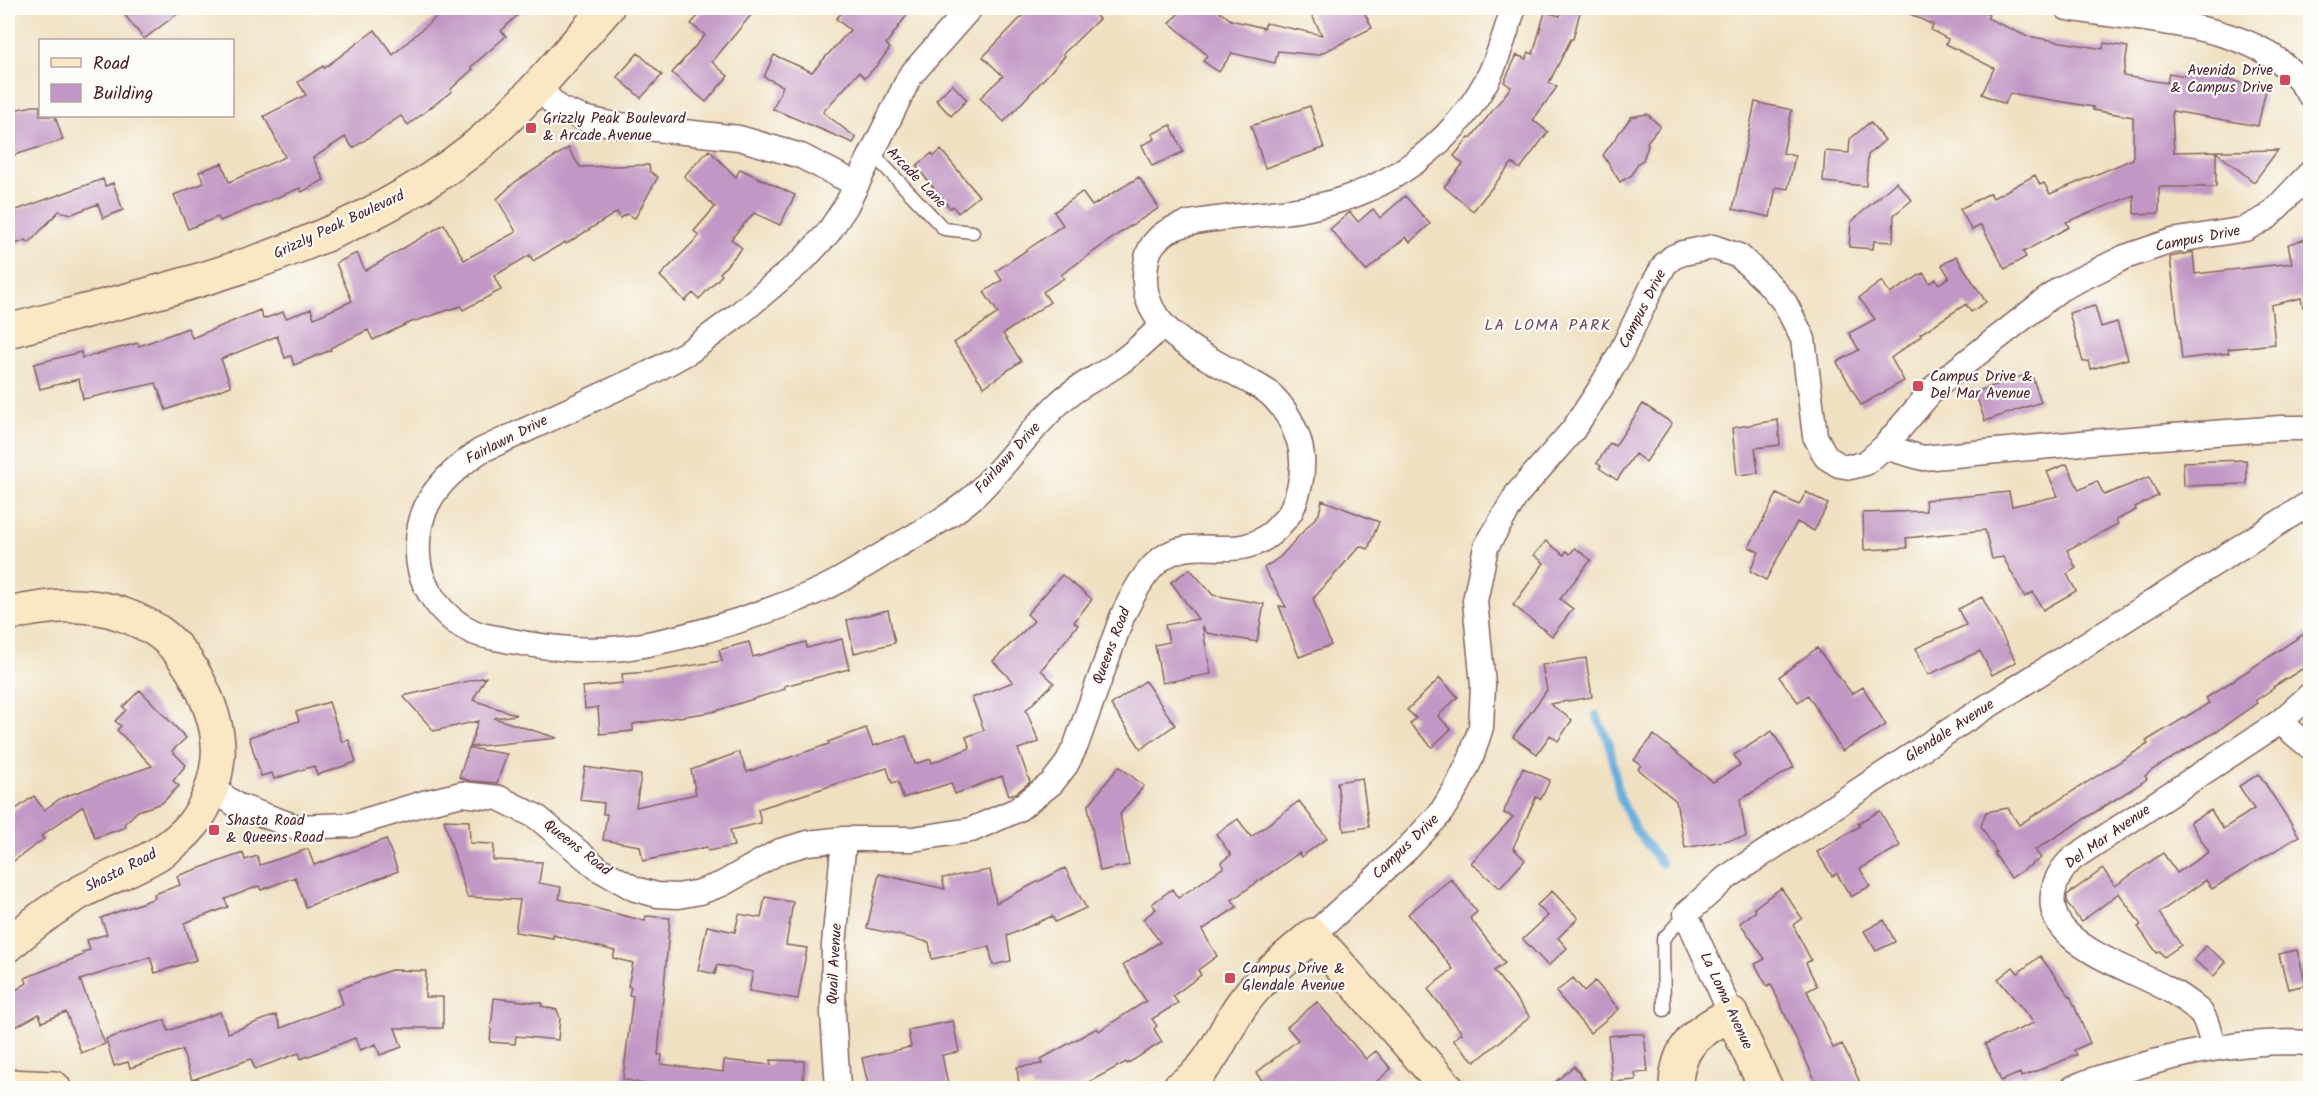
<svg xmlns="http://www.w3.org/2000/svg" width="2318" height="1096" viewBox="0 0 2318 1096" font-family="Kalam,sans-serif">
<rect width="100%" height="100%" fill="#fdfcf7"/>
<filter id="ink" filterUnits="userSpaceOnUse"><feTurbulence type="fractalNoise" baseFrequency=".0167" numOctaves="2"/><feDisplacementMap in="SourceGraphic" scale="12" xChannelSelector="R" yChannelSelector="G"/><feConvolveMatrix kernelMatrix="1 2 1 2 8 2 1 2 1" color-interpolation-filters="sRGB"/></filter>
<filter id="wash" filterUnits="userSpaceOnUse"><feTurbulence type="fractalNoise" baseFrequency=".008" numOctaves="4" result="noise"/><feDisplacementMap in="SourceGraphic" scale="24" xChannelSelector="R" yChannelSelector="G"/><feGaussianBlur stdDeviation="1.35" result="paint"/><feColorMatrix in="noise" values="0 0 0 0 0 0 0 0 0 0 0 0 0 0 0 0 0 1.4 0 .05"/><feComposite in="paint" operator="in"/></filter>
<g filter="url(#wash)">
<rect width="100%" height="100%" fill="#efe0c1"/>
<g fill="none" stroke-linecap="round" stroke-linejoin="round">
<!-- stream -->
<path stroke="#68afdf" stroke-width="8" d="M1596,715L1609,742L1620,797L1635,829L1662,864"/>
</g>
<g id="blocks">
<!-- building -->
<path fill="#c197c5" d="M119,8H185L144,39Z
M428,8H525L501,31L506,36L471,67L473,69L451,89L452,91L408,125L401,116L353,148L345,137L313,158L324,180L302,192L300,188L220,221L218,217L188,229L174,195L204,183L199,172L222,163L229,182L285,157L264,116L306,95L298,82L323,66L324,68L375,30L393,55L436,17Z
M705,8H757L712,62L728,76L706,102L672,73L705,35L691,24Z
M846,8H912L886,44L890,48L879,63L865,78L859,72L823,112L856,138L853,143L773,109L783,86L764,77L774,55L812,72L850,30L836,19Z
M1030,8H1088L1099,19L1063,54L1065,56L1004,122L980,98L1003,76L983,57Z
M1183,8H1215L1231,20L1264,28L1266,23L1322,35L1308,8H1362L1372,28L1318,55L1278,51L1275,63L1232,53L1219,72L1203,61L1207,55L1170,23Z
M1562,8H1581L1573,39H1571L1549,83L1557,87L1533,120L1548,132L1520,169L1512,163L1473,211L1444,187L1463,164L1454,156L1469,137L1471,138L1511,87L1504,82L1517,55L1526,59L1529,52L1533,54L1545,12L1560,16Z
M1898,8H1973L1989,15L1987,18L2026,36L2103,49L2104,43L2128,47L2123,76L2167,83L2169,73L2186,76L2188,67L2219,72L2218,77L2266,89L2258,126L2172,111L2174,152L2278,150L2254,182L2216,152V187H2159V213L2134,214V195L2066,222L2069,227L2023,252L2026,257L2005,269L1981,225L1972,230L1960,209L1990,193L1993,198L2035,175L2040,185L2044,183L2050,194L2133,159V117L2093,110V107L2010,93L2005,104L1982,94L1994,68L1946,44L1948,39L1931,30L1933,25Z
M638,53L662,75L641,98L617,77Z
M952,84L967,100L951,116L936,100Z
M1755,102L1792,110L1783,153L1795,156L1788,189L1776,187L1770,217L1733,209Z
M33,106H40V116H55L63,140L8,157V111Z
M1310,106L1324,148L1265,168L1251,126Z
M1647,114L1660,126L1647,142L1648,146L1643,160L1638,163L1632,175L1620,182L1603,155L1631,117Z
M1870,122L1885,140L1868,155L1866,186L1823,182L1825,151L1849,153L1850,139Z
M1171,125L1183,152L1152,166L1142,145L1155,139L1152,134Z
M568,148L580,167L649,165L650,172L658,177L635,218L627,214L620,218L617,212L566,244L565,242L533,261L530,255L494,276L501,290L463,310L461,306L409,323L373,340L368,330L330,348L331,350L294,365L291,356L285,358L277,336L221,359L231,386L166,410L156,383L83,399L79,379L40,389L34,364L81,352L82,358L138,343L139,346L188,328L192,338L260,310L263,319L283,312L286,318L311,309L314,318L352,301L336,263L357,253L365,271L444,224L464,260L516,232L497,199L515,182Z
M709,150L736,177L740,169L795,195L780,225L754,213L731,239L742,248L720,273L722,275L699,299L693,293L685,301L660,276L699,236L694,231L715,207L684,176Z
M941,150L979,196L958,213L953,206L950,208L916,166L932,153L934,156Z
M1139,177L1159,208L1124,230L1061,275L1064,278L1043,292L1050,302L1003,334L1021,361L984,387L954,343L998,313L984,292L1002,280L996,271L1063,225L1054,212L1082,192L1092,206Z
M103,179L105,186L113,183L123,210L103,218L98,204L72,214L59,211L29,243L26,240L8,247V213Z
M1896,182L1912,200L1894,215L1893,242L1874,241L1873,249L1849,247L1851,222Z
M1405,196L1430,224L1410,242L1406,237L1366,271L1330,229L1350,212L1358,222L1373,209L1380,218Z
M2310,238V306L2303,307L2301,298L2271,305L2275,344L2228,349L2229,353L2182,359L2170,257L2193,252L2195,274L2292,263L2288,244Z
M1956,256L1986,302L1971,312L1966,304L1920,334L1921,336L1891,358L1904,381L1861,405L1837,362L1859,350L1849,333L1875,319L1859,298L1882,281L1890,294L1923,273L1930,283L1936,279L1939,284L1949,277L1942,265Z
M2095,306L2101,327L2117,322L2128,359L2091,369L2089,361L2083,362L2069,313Z
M2031,373L2041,402L1985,421L1975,392Z
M1643,404L1672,423L1646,462L1635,454L1617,480L1599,468L1601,466L1597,463L1610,443L1615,446Z
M1778,420L1780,445L1755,448L1758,473L1737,475L1732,428Z
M2246,460L2247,484L2184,486L2183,462Z
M2067,464L2079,490L2097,481L2104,495L2149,477L2158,496L2135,507L2136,510L2116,520L2118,524L2067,550L2076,568L2067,574L2076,591L2043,610L2033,592L2025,597L2003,557L1992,559L1985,530L1906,538L1907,548L1864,550L1863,513L1926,511L1925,500L2009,492L2012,506L2058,496L2047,472Z
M1806,492L1828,504L1814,531L1797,522L1766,580L1750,571L1759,552L1749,547L1777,494L1799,505Z
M1322,500L1379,522L1368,549L1360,546L1313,599L1331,645L1299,657L1279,606L1286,607L1264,568L1280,557L1319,514Z
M1546,541L1564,555L1566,551L1570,554L1575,548L1591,560L1560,599L1573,609L1552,636L1513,605L1544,563L1534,555Z
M1190,569L1213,595L1264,604L1257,642L1207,633L1202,625L1211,674L1162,683L1155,645L1169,642L1165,625L1198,619L1171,582Z
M1062,575L1092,599L1074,622L1078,625L1041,670L1054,683L1026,710L1039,742L1018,749L1030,782L1016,793L1009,795L1002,776L955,794L951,783L903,798L898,781L892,783L887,768L758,809L761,823L730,830L734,846L708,851L707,847L643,861L640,846L603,840L607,814H603L604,803L580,800L585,767L641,775L636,807L696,794L691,770L739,752L747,772L829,744L828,742L866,728L873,746L906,736L915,764L931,759L932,763L970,748L966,737L984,730L972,698L1013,682L993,661L1034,621L1027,614Z
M1982,597L2016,662L1992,675L1980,651L1928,675L1916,648L1966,625L1958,609Z
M888,610L895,643L854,653L847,620Z
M2310,630V664L2273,687L2274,688L2255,701L2257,703L2217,731L2152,770L2145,776L2147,779L2135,787L2035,850L2041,858L2011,878L1994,853L1996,852L1981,826L1986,812L2008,808L2019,825L2148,744L2146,741L2209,703L2206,698Z
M842,639L849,669L784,686L785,689L712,712L633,724V731L600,734L598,707L585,709L583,687L623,683L622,674L649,672L722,661L719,650L749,642L753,657L806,642L807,648Z
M1817,648L1852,694L1863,687L1886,725L1842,751L1808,695L1798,702L1779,677Z
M1586,658L1592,697L1550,704L1572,720L1558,741L1550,735L1537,754L1513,737L1547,690L1542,665Z
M486,677L473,700L517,715L494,718L557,738L470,747L478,721L434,731L403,696Z
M1440,678L1458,697L1438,716L1451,729L1432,747L1410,724L1416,718L1407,710Z
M1145,681L1175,725L1141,749L1111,705Z
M140,690L186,738L172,751L186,765L173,781L179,786L162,803L138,811L124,824L126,827L95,838L83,806L41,836L44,839L8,865V815L34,796L44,810L61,798L152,766L117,730L121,726L115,721L126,710L123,707Z
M329,702L342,742L349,740L356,762L317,775L314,766L274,779L272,773L261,776L249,737L299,721L296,712Z
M1772,731L1794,767L1740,800L1746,837L1685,848L1676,801L1638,769L1641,765L1634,760L1654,735L1713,782L1740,765L1734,755Z
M469,748L507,754L497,783L470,781L459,777Z
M1119,766L1144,786L1120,814L1129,865L1100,871L1088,806Z
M1523,768L1550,780L1541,799L1536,797L1513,848L1525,860L1500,888L1471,863L1513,817L1504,813L1505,809Z
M2259,774L2299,836L2212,889L2206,880L2159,913L2181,945L2164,957L2160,951L2157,953L2138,927L2141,925L2119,893L2081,922L2067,903V895L2103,869L2115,886L2163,853L2177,873L2209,852L2190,822L2211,810L2223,829L2254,809L2239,786Z
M1362,778L1369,827L1344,831L1337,782Z
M1299,801L1327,838L1301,857L1299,853L1232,900L1237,907L1202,930L1217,956L1198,970L1201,975L1173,996L1178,1003L1152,1019L1157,1026L1154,1029L1162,1042L1127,1064L1126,1062L1076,1089H1032V1085L1019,1086L1017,1067L1042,1064L1041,1059L1097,1028L1099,1031L1146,1001L1123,965L1160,942L1143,919L1156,909L1152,904L1172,889L1178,898L1224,867L1221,862L1231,855L1216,834L1238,819L1251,837Z
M1880,811L1900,846L1860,869L1870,886L1851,897L1837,874L1832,876L1817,852L1860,826L1858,823Z
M444,820L469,821L470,843L494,844L493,860L542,862L539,883L561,887L559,899L645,921L646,916L670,918L658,1055H662L661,1064L723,1072L724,1060L771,1065V1060L804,1061L803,1083L796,1082L795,1089H648V1085L623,1079L633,996L629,995L631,987L628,986L633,963L613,958L615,951L553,935V938L515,932L520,900L467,897Z
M386,839L398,871L306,907L295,877L261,890L259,886L225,899L228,907L184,923L196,960L155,973L150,957L80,980L105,1044L81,1053L66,1012L42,1022L39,1014L8,1031V995L27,983L25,978L83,955L82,952L90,950L87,940L107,934L101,918L155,898L154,894L180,885L177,876L243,853L245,860L257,856L260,865L308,849L314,865Z
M1065,868L1086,908L1055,922L1052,916L1007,936L1011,961L993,965L989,947L932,959L929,942L867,928L879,874L945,889L942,878L990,870L996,903Z
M1451,879L1477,912L1470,918L1505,963L1494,971L1530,1017L1475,1062L1453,1040L1462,1033L1428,989L1453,969L1408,914Z
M1781,888L1802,918L1793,925L1811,960L1806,963L1817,986L1807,991L1833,1048L1842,1044L1863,1089H1819L1771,984L1767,986L1755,964L1765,959L1740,923L1756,911L1754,908Z
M1552,891L1578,918L1558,938L1567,948L1548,966L1523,939L1548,916L1537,905Z
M765,897L793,902L786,945L807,948L798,999L749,991L753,972L717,965L715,974L698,970L707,926L735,932L739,914L761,918Z
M1884,920L1895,942L1876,951L1864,931Z
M2205,946L2226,962L2214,976L2194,960Z
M2297,950L2306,985L2288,989L2279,954Z
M2040,956L2071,998L2090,1043L2074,1050L2077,1055L2021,1077L2020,1073L2001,1081L1985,1044L2034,1023L1998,979L2013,967L2018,973Z
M391,970L426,971L425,997H443V1028H395L402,1047L380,1055L376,1044L360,1050L355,1038L301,1059L299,1053L255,1069L251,1059L192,1080L182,1050L130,1068L128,1062L114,1066L106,1039L165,1020L168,1031L220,1012L228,1033L276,1015L281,1028L343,1004L338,989Z
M1573,978L1584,991L1595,981L1619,1009L1590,1033L1556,992Z
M494,998L542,1003L541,1006L557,1010L560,1018L558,1040L516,1036L515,1044L490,1042Z
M1317,1002L1366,1059L1376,1051L1391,1069L1368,1089H1269L1256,1073L1298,1040L1287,1027Z
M953,1021L959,1052L942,1055L949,1089H869L862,1058L911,1047L908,1030Z
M1632,1034H1644L1648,1072L1635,1073L1636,1080L1612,1082L1608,1036Z
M1574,1066L1592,1089H1547Z"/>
</g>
</g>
<g filter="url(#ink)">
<use href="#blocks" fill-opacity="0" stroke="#846360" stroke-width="1.5"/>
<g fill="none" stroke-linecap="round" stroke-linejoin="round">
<!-- lane casing -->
<g stroke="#846360" stroke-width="15">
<path id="lane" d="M871,152L944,229L973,232
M1664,1010L1663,939L1686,914"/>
</g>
<!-- street casing -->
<g stroke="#846360" stroke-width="27">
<path id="street" d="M970,8L910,76L846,206L828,233L804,259L738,315L690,351L650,373L480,451C441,478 415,505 418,555C419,587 443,618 471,631C480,636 492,637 501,639C547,649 596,654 643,645C696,635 751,618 801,598C834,586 865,565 895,547C921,532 950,517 973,497C1004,468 1028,432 1059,403C1076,386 1100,377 1119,363C1134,353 1148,339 1162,326
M2067,8C2128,19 2221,22 2272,56C2288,66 2300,80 2310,95
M537,87L560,109L583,118L610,124L739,138L801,156L856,184
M1884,447L1923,458L2092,442L2281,428H2310
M2280,722L2310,747
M212,788L236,805L296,827L351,825L424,803L462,794L499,798L537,817L599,869L635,889L657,895L678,896L700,892L722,884L780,851L808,843L844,839H913L971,830L1017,810L1052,783L1066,765L1076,745L1122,617C1132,596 1146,567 1167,555C1203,535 1241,566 1278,527C1282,522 1288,517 1291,511C1301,489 1306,465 1299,441C1293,423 1284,406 1269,393C1263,388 1254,384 1247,380C1207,356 1142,332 1145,276C1146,264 1146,252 1155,242C1172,221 1205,221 1231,217C1258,214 1287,213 1313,207C1387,192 1451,146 1487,80C1499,58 1505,31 1514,8
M1313,935L1407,849L1440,814L1458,785L1471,758L1481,727L1483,685L1475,601L1486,547L1517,494L1573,430L1600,389L1621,352L1653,285L1665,264L1673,257L1683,253L1713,247L1739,256L1767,282L1785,303L1803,339L1815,436L1826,457L1839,465L1851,467L1866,463L1884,447L1936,386L2060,289L2125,257L2172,241L2245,229L2268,217L2310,173
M1731,1014L1686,914L1726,878L1961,723L2310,503
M2214,1048C2210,1037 2207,1017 2198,1010C2160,976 2105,968 2068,934C2043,911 2051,878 2073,858L2280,722L2310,695
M838,1088L833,1014L834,945L844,839
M2073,1088C2088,1080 2108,1075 2125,1070C2186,1052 2247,1039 2310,1043"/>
</g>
<!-- secondary casing -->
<g stroke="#846360" stroke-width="36">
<path id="secondary" d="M8,331C168,289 340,254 473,149C523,108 564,56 607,8
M8,614C46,606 85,600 124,615C135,619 150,626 160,633C192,657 221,717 218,757C216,781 207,805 193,824C165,859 119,871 81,892C57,905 29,927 8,945
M8,1086L54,1088
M1179,1088C1214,1066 1219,1039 1240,1007C1259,979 1287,957 1313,935L1447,1088
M1676,1088C1676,1046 1697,1032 1731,1014L1766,1088"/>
</g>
<!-- lane -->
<use href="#lane" stroke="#fff" stroke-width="12"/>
<!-- street -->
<use href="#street" stroke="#fff" stroke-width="24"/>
<!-- secondary -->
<use href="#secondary" stroke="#fae7c3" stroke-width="33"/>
</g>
</g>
<!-- markers -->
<g fill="#d1495b" stroke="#fdfcf7" stroke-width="2">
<rect x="2279" y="74" width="12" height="12" rx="3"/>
<rect x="525" y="122" width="12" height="12" rx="3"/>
<rect x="1912" y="380" width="12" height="12" rx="3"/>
<rect x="208" y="824" width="12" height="12" rx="3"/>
<rect x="1224" y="972" width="12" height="12" rx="3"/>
</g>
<g text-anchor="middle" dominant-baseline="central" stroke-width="4.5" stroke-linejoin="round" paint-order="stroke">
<!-- poi labels -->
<g font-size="15" fill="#4a1f2b" stroke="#fdfcf7" text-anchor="start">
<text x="2273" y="71" text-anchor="end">Avenida Drive<tspan x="2273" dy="17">&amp; Campus Drive</tspan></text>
<text x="543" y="119">Grizzly Peak Boulevard<tspan x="543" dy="17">&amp; Arcade Avenue</tspan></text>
<text x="1930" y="377">Campus Drive &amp;<tspan x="1930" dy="17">Del Mar Avenue</tspan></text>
<text x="226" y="821">Shasta Road<tspan x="226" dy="17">&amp; Queens Road</tspan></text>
<text x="1242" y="969">Campus Drive &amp;<tspan x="1242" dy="17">Glendale Avenue</tspan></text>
</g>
<!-- street labels -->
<g font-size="15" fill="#4a1f2b" stroke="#fdfcf7">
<text transform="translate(916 178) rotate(46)">Arcade Lane</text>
<text transform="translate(339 225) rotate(-25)">Grizzly Peak Boulevard</text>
<text transform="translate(2198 239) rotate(-11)">Campus Drive</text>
<text transform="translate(1643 309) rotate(-63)">Campus Drive</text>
<text transform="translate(507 440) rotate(-27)">Fairlawn Drive</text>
<text transform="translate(1008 458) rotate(-48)">Fairlawn Drive</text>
<text transform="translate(1112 646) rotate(-69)">Queens Road</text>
<text transform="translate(1950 731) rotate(-33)">Glendale Avenue</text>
<text transform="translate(2108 837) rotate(-35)">Del Mar Avenue</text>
<text transform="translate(1406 847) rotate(-44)">Campus Drive</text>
<text transform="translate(577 848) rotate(38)">Queens Road</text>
<text transform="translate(121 871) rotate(-27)">Shasta Road</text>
<text transform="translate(835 964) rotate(-87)">Quail Avenue</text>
<text transform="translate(1726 1001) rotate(65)">La Loma Avenue</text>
</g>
<!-- neighbourhood labels -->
<g font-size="16" letter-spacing="1.5" fill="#744961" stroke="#fdfcf7">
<text x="1548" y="325">LA LOMA PARK</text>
</g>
</g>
<!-- margin -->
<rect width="2318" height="1096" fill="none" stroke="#fdfcf7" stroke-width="30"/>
<!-- legend -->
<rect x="39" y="39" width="195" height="78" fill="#fdfcf7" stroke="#b5a4a5" stroke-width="1.5"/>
<rect x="51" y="58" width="30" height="9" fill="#fae7c3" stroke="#b5a4a5" stroke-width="1.5"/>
<text x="93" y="69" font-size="18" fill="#4a1f2b">Road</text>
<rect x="51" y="84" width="30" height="18" fill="#c197c5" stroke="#b5a4a5" stroke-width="1.5"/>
<text x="93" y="99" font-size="18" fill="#4a1f2b">Building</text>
</svg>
